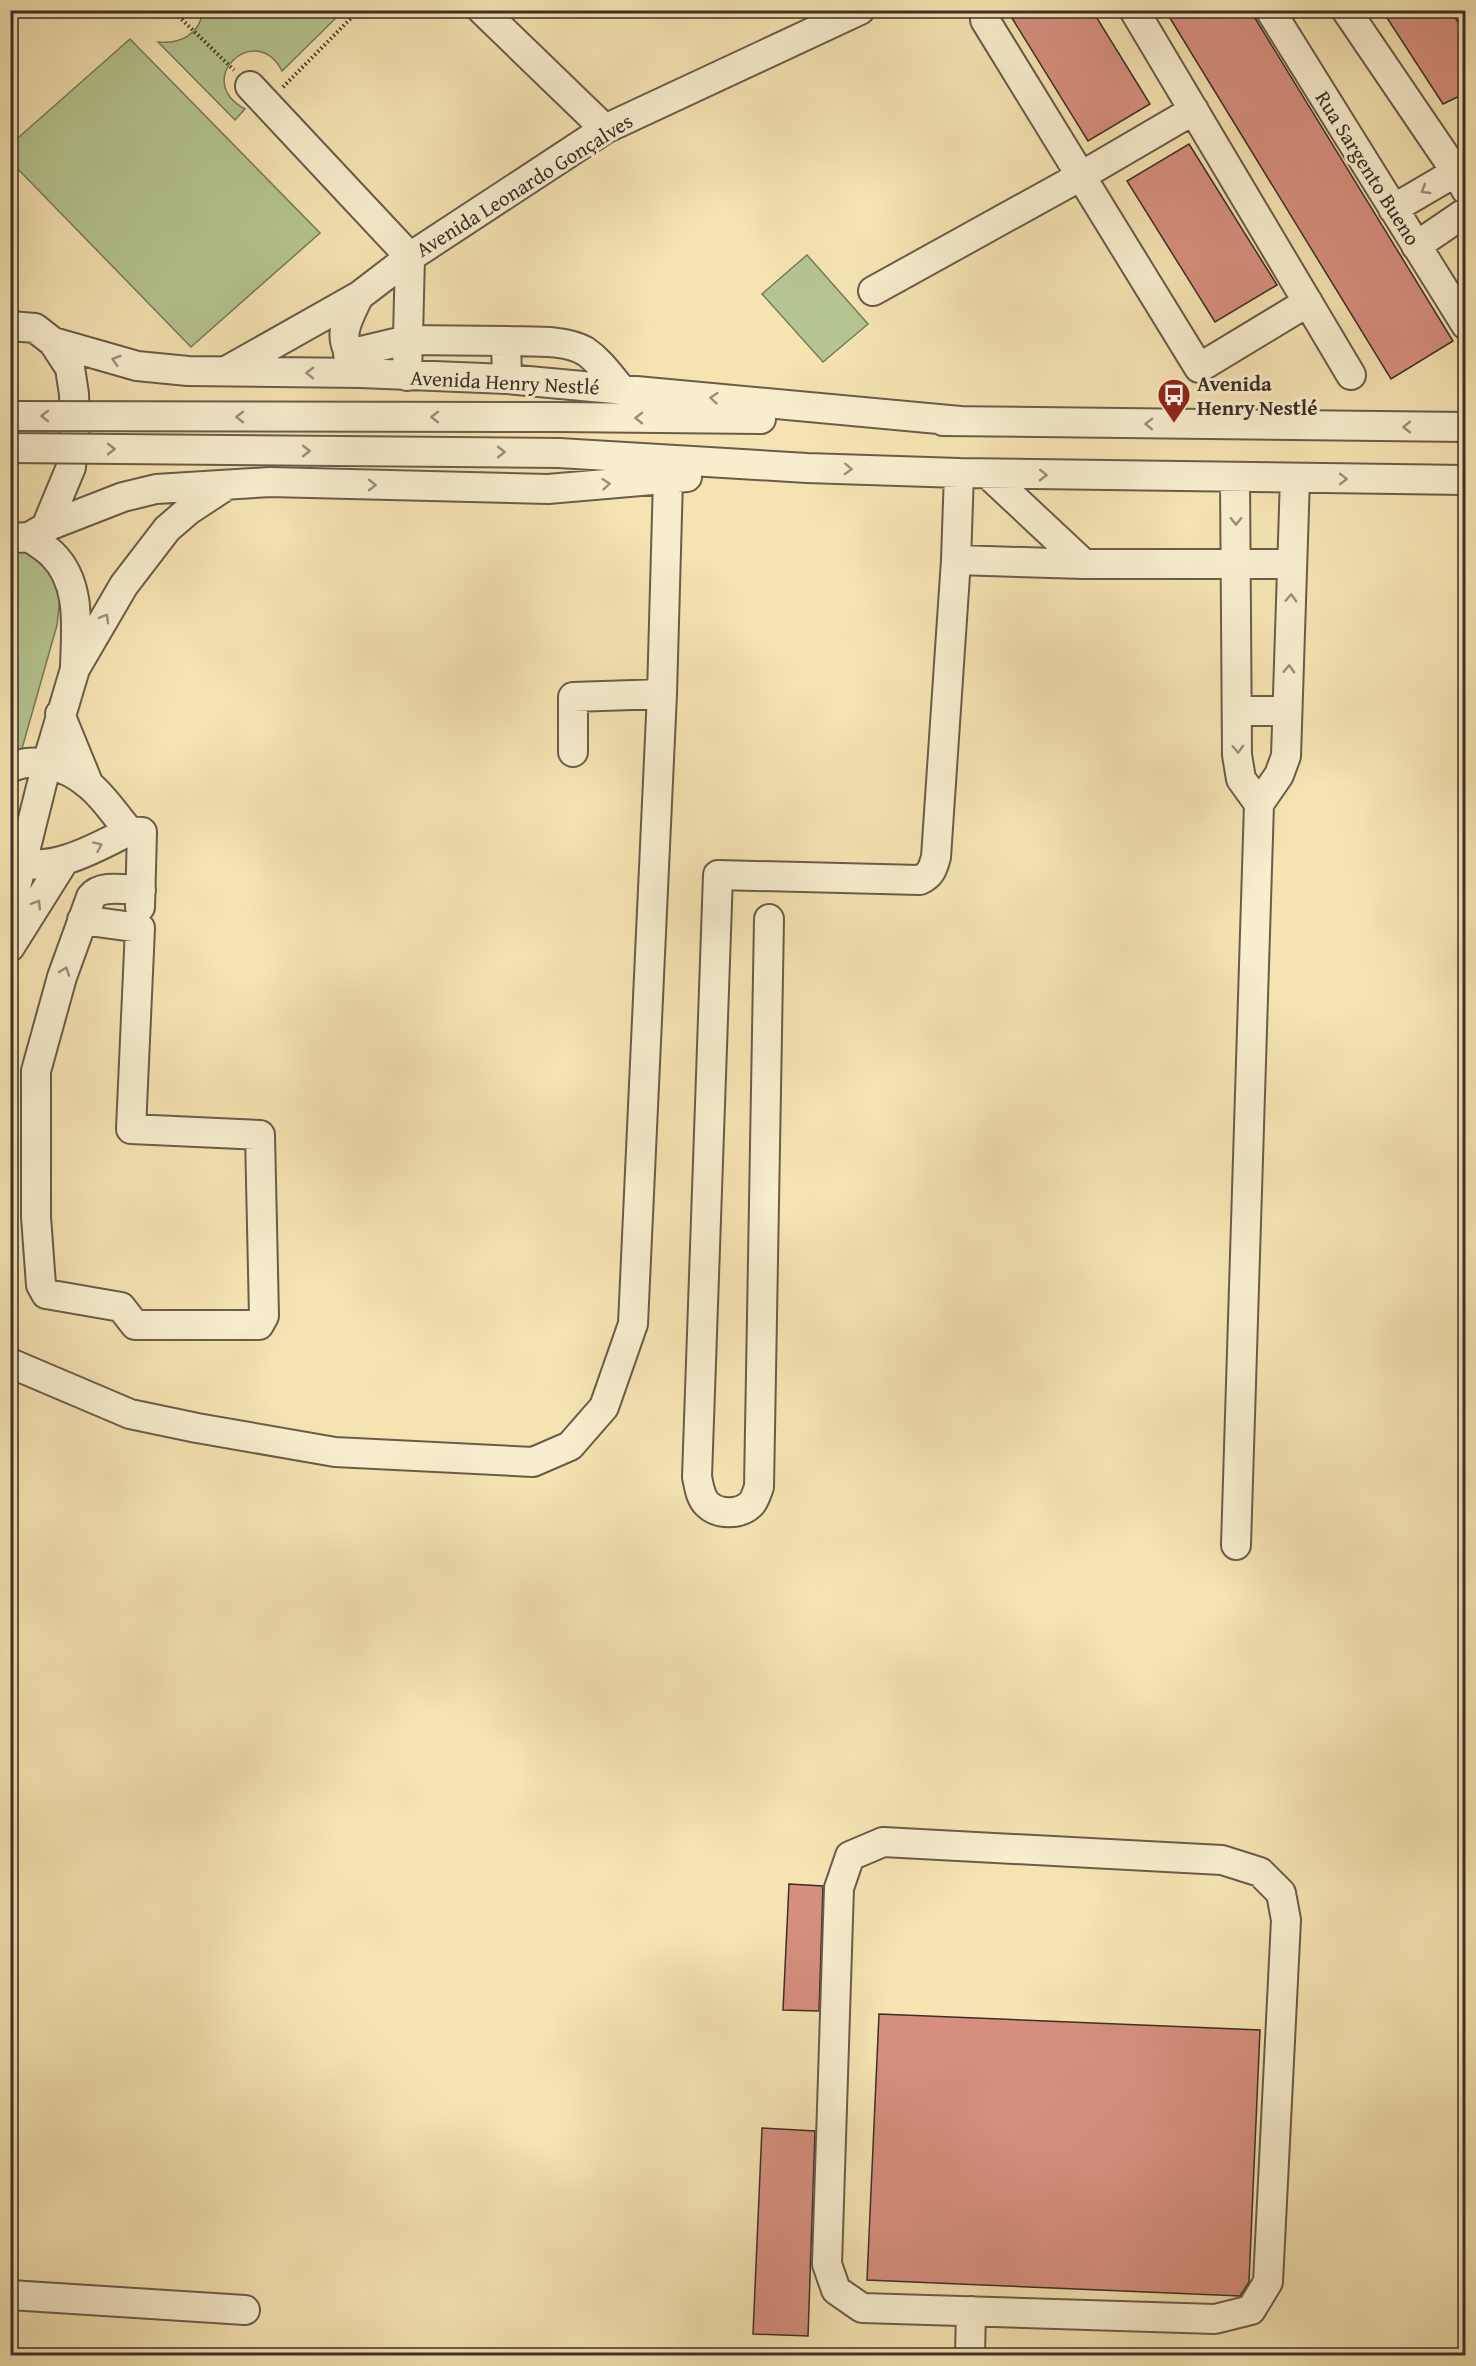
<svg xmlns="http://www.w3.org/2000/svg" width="1476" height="2366" viewBox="0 0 1476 2366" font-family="'Gentium Book Plus',serif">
<rect width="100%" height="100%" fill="#f5e3b2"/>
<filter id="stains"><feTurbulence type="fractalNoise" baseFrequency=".00333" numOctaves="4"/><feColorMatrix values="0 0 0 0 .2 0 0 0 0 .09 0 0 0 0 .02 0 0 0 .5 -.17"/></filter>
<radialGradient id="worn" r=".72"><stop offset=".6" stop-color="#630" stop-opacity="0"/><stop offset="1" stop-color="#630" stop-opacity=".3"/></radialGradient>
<!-- green -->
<path fill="#b5c591" stroke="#787a5d" stroke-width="1.5" d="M203,10H343V11L282,71C256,20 191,80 245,109L235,120L158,42C180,44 200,35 203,10Z
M130,39L320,233L191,347L11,162V144Z
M807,255L868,324L823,362L762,294Z
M22,547L57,573L60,597L57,625L21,752L11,759V549Z"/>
<!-- building -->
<path fill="#d68f7e" stroke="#3c2f29" stroke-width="1.5" d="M1007,10H1092L1150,104L1088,141Z
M1165,10H1250L1453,341L1391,379Z
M1397,10H1450L1466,34V93L1443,104L1387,18Z
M1189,144L1277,285L1215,322L1127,181Z
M789,1884L823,1886L819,2011L783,2010Z
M879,2014L1260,2030L1249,2282L1240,2296L867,2280Z
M762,2128L815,2131L808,2336L753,2334Z"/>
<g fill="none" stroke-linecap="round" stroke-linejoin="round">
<!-- minor casing -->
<g stroke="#6a5c4b" stroke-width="32">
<path id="minor" d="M482,10L605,129
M1134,10L1351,375
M1270,10L1466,325
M1346,10L1456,172L1466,190
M985,20L1199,368L1308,302
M250,86L410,257L407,376
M1393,209L1456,172
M1416,246L1466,212
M873,291L1081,176L1194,110
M10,326L35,328L53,342L70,368L74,394L75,427L71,467L46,527L29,537L10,538
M506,341C530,342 564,339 585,351C600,361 610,376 621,389
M53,342L137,366L188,371L361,373L507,379L960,421
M348,354L407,340L506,341L507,379
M358,368C336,337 344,327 359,296
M226,371L359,296L410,257L605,129L860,10
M557,417L761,419
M943,421L1466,427
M559,453L807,468L959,473L1466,480
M988,474L1084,564
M1235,478L1237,755L1241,779L1259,804
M46,527L123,497L156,489L270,482L548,489L687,477
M29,537C36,542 45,547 52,554C82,583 76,628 75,667
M956,560L1084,564H1292
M1237,711H1287
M60,714L89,785
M573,752V697L662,694
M10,768C36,755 68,767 89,785C104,797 116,816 129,831C94,849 51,874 10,861
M129,831L142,832L140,907
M10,911L47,763L75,669L124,585L167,529L189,510L227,485
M769,919L759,1487C757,1492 755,1500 751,1504C740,1515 718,1515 707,1504C700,1497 699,1486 697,1477L718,875L920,880C931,875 933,868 936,857L956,560L959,473
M82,920L140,928L131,1129L260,1135L264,1316L259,1325H135L121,1307L46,1294L41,1285L36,1217V1071L62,977L91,897C101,884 126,890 141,890
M10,947L64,861
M10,1363L130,1414L197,1428L335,1452L533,1462L570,1446L604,1407L633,1324L662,694L668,479
M1236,1545L1259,804L1279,775L1286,756L1295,478
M883,1842L1222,1860L1260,1872L1281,1893L1286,1920L1268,2282L1251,2310L1215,2319L862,2308L836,2290L827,2264L839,1888L850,1856Z
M10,2295L245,2310
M970,2356L971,2311"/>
</g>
<!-- path -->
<path stroke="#3c2f29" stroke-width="4" stroke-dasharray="1.5 3" stroke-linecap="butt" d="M172,10L234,70
M283,87L359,10"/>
<!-- minor -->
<use href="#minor" stroke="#f8edcd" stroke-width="28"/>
<!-- minor-bridge casing -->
<g stroke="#6a5c4b" stroke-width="32" stroke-linecap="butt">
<path id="minor-bridge" d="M10,416L557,417
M10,448L559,453"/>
</g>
<!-- minor-bridge -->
<use href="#minor-bridge" stroke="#f8edcd" stroke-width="28"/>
</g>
<!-- one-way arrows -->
<defs><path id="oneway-chevron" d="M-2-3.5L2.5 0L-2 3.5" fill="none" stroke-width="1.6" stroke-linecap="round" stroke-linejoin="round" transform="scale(1.5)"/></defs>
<g stroke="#9a8e7b">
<use href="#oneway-chevron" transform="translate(1425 190) rotate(149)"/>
<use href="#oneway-chevron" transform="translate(116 360) rotate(-163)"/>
<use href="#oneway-chevron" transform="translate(310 373) rotate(-179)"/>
<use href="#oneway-chevron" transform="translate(714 398) rotate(-175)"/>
<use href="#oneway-chevron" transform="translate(45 416) rotate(-180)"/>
<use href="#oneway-chevron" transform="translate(240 417) rotate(-180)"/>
<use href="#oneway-chevron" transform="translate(435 417) rotate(-180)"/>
<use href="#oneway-chevron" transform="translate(639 418) rotate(-179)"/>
<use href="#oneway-chevron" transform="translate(1149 424) rotate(-179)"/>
<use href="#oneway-chevron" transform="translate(1407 427) rotate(180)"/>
<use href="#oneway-chevron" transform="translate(111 449)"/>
<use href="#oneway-chevron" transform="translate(306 451)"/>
<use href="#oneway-chevron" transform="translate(501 452)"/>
<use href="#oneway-chevron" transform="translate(848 469) rotate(2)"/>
<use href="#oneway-chevron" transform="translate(1043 475) rotate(1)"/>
<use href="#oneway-chevron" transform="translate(1343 479)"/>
<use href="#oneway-chevron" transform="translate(606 484) rotate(-5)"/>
<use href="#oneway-chevron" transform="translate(372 485) rotate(1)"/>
<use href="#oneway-chevron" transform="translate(1236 521) rotate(90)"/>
<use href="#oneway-chevron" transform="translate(1291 598) rotate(-88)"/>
<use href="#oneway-chevron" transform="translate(105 618) rotate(-60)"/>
<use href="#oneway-chevron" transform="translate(1289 669) rotate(-88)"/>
<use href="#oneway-chevron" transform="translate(1238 749) rotate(88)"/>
<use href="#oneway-chevron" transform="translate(98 846) rotate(-24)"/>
<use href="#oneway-chevron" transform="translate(37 904) rotate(-58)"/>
<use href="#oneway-chevron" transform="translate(65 971) rotate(-71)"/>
</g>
<!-- icons -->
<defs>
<g id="bus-pin" transform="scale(1.725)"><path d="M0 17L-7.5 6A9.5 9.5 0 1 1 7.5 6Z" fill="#8f2418" stroke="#f8edcd"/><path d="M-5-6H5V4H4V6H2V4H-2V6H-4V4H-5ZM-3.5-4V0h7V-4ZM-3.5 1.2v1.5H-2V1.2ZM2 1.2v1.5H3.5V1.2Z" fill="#fff"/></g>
</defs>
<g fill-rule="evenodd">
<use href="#bus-pin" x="1174" y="395"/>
</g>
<g text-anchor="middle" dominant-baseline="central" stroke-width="6" stroke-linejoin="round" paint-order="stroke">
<!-- street labels -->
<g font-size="21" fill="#3c2f29" stroke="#f8edcd">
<text transform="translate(1368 168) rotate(58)">Rua Sargento Bueno</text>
<text transform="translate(524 185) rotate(-32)">Avenida Leonardo Gonçalves</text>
<text transform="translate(505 382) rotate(3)">Avenida Henry Nestlé</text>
</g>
<!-- poi labels -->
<g font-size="21" font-weight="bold" fill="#3c2f29" stroke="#f8edcd" text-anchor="start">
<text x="1197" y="383">Avenida<tspan x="1197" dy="24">Henry Nestlé</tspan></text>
</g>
</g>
<!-- margin -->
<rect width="1476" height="2366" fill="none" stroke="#f5e3b2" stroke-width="36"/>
<rect x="12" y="12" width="1452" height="2342" fill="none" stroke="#3c2f29" stroke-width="3"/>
<rect x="18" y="18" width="1440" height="2330" fill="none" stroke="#3c2f29" stroke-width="1.5"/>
<rect width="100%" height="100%" filter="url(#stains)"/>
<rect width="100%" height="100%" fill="url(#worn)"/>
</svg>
